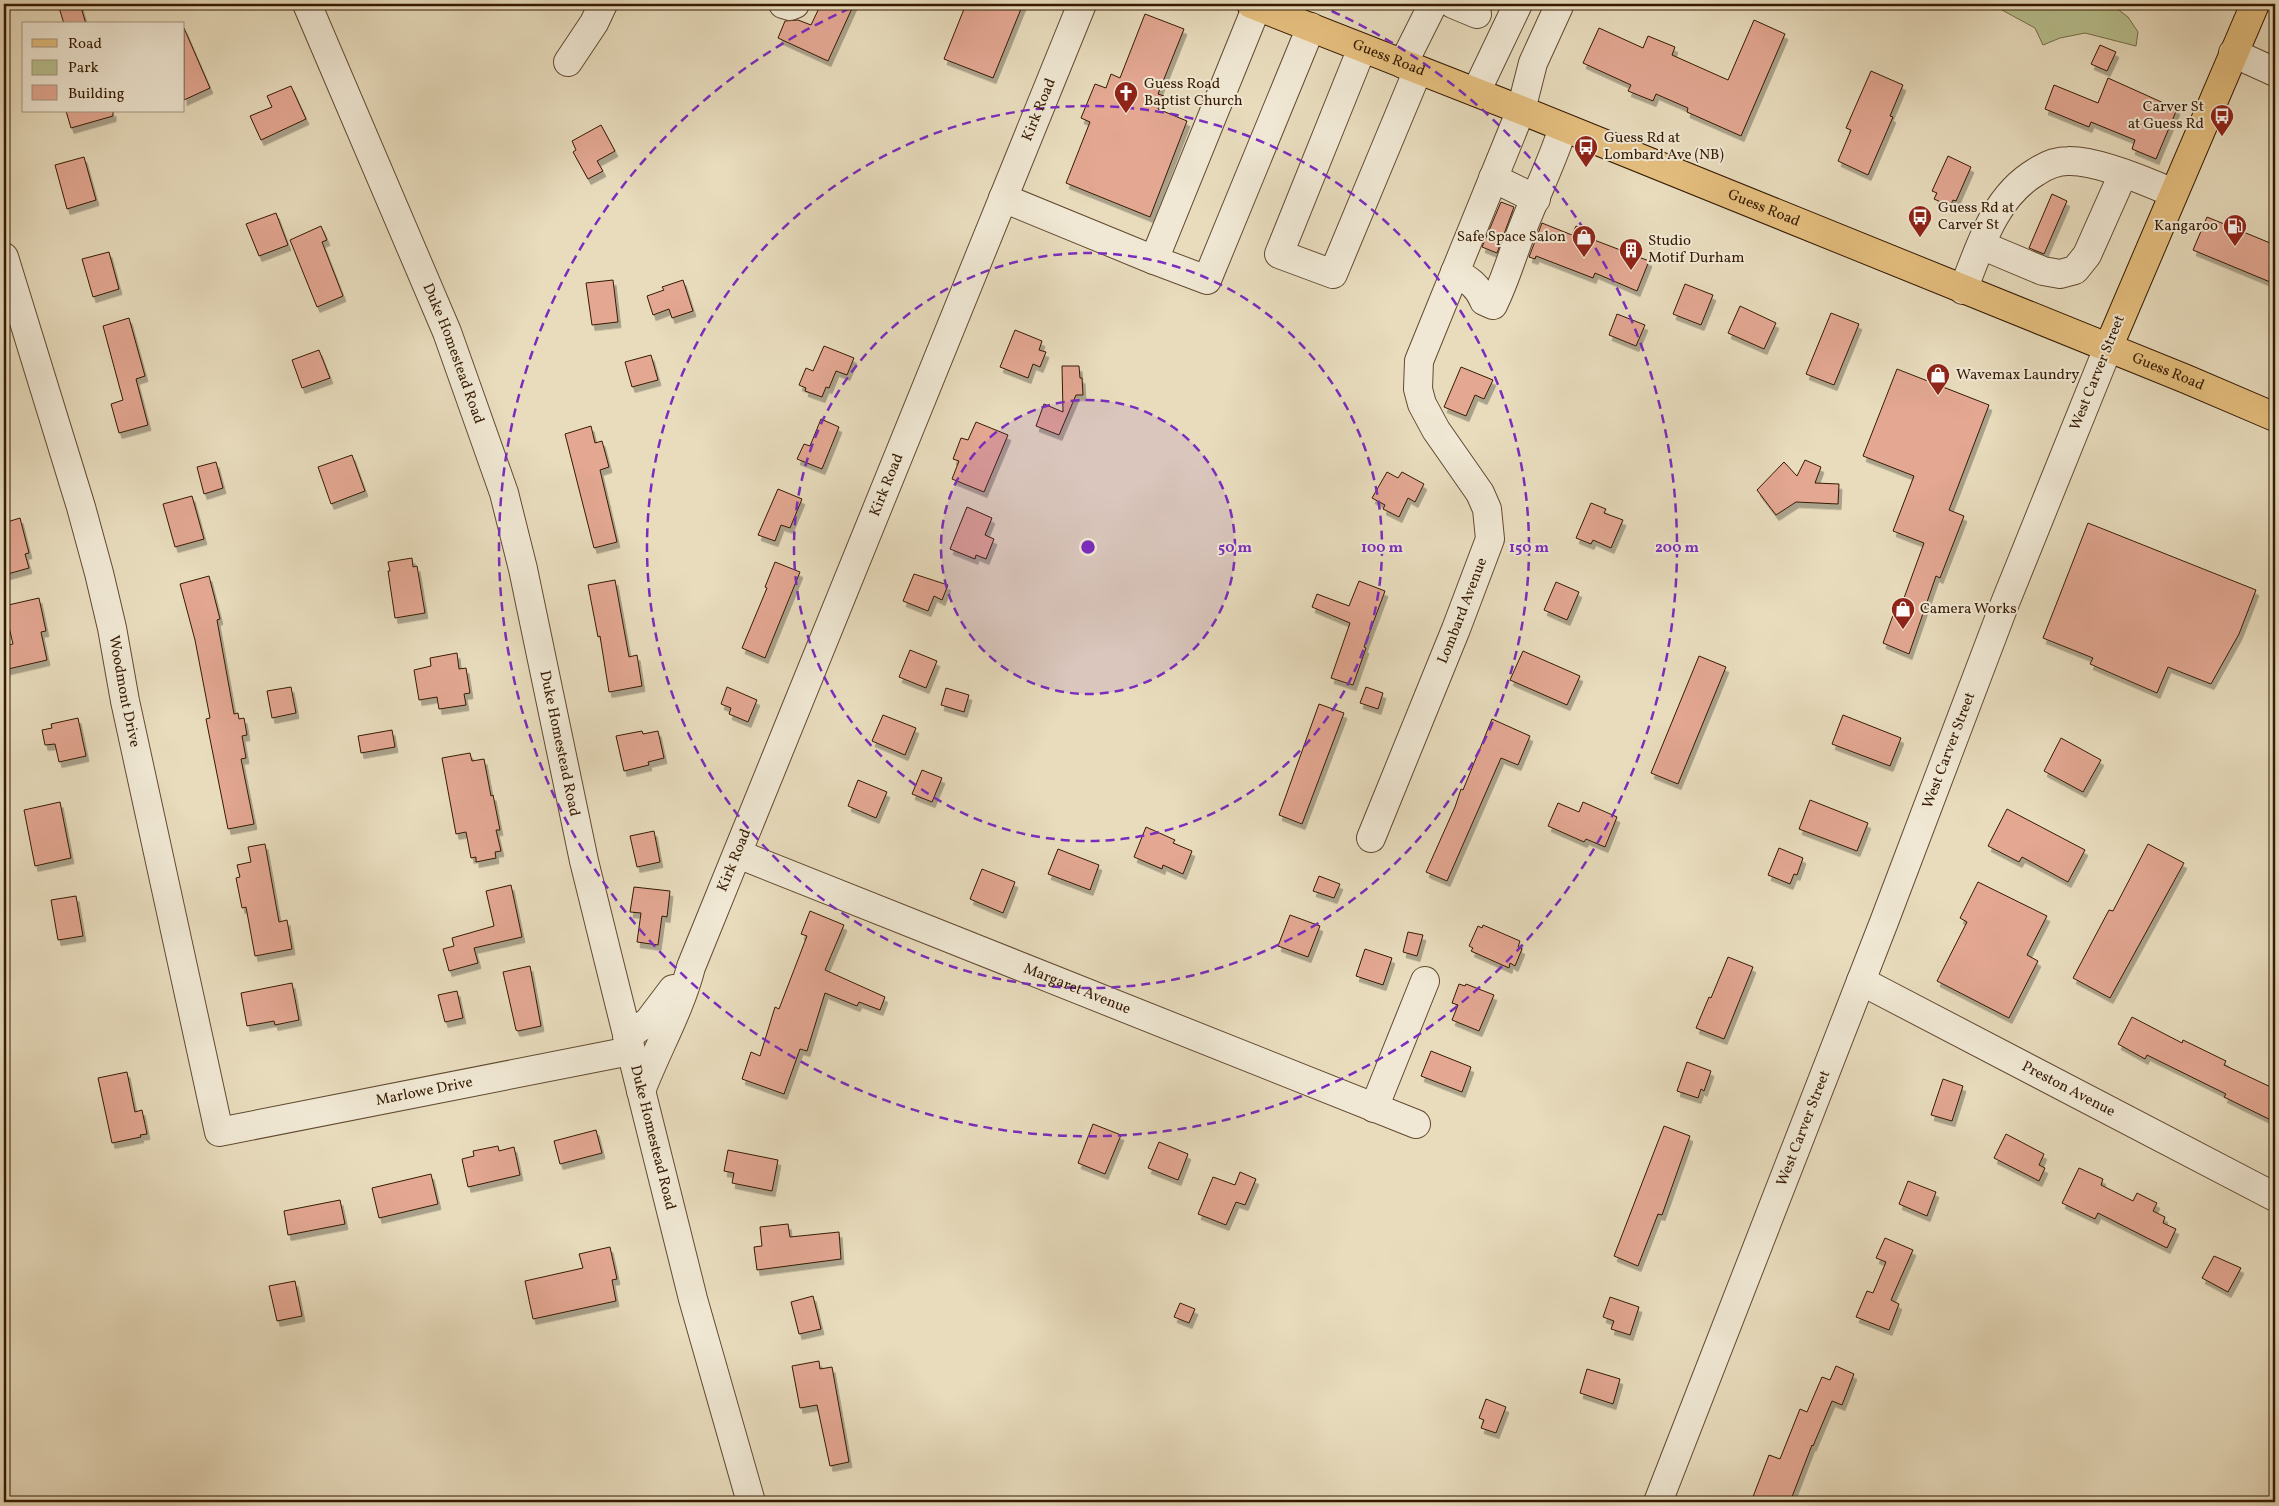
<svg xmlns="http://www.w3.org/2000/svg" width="2279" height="1506" viewBox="0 0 2279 1506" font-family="Vollkorn,serif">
<defs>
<filter id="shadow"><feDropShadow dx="3" dy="5.5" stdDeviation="0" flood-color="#0004"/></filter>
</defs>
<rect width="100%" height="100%" fill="#e8dcbd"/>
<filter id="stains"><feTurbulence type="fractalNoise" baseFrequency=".004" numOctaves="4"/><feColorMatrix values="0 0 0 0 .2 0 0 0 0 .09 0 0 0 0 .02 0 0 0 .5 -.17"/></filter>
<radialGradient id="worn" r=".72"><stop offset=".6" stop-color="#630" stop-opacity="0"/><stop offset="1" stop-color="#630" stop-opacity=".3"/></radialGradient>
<!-- green -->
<path fill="#b8c08f" stroke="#766d48" d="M1991,4H2111L2128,17L2138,32L2136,46L2085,33L2060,38L2043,45L2035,28Z"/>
<!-- building -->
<path fill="#e3a792" stroke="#351a02" filter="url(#shadow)" d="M58,4H80L86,24H64Z
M821,4H854L828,61L778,38L785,21L798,20L811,25Z
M966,4H1023L993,78L944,59Z
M1145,14L1184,29L1158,94L1164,96L1158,109L1187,121L1150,217L1066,183L1090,122L1081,118L1095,84L1106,88L1111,74L1120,78Z
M1754,20L1785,34L1741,136L1687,112L1688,108L1656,94L1653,101L1628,91L1631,85L1583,63L1599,28L1643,48L1648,36L1675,47L1672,55L1728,80Z
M184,28L210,88L184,100Z
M2100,45L2116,52L2107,71L2091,64Z
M1871,71L1903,85L1890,116L1893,117L1868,175L1838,161L1851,130L1846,128Z
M2108,78L2177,109L2156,159L2132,149L2135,140L2091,122L2089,127L2045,109L2054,85L2098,103Z
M291,86L306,119L261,140L250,116L272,107L267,96Z
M66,111H113V116L71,128Z
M601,125L615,151L597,161L603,171L588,179L573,152L576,150L572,141Z
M1948,156L1971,167L1956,201L1953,200L1950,206L1934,199L1937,193L1932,191Z
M84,157L96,200L67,209L55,165Z
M2052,194L2067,201L2044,254L2029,248Z
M1501,202L1514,207L1497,253L1482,247Z
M276,213L288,245L259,256L246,224Z
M2207,217L2275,245V284L2193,250Z
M1542,223L1572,235L1576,226L1591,232L1589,238L1649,261L1637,291L1595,273L1593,278L1536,256L1535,259L1529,257Z
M321,226L327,240L322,242L343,296L317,307L290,240Z
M109,252L119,289L93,297L82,259Z
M613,280L618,322L592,325L586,283Z
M683,280L693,311L672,318L669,309L653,315L647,296L664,290L662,287Z
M1685,284L1713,295L1701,325L1673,314Z
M1740,306L1776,323L1764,349L1728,333Z
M1831,313L1859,324L1834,385L1806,374Z
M1617,314L1645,325L1636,346L1609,335Z
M129,318L145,376L136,379L148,425L119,433L111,404L123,400L103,326Z
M1015,330L1042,341L1039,350L1046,352L1040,367L1033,364L1028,378L1000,367Z
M824,346L854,358L847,375L836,371L829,388L826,387L822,397L805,391L806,388L799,385L806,368L813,371Z
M319,350L330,378L302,388L292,360Z
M651,355L658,380L632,387L625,362Z
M1062,366H1079L1080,378H1082L1083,395H1076L1059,435L1036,426L1044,404L1063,412Z
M1461,367L1493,380L1484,399L1475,395L1466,416L1444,407Z
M1897,369L1989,405L1949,510L1964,516L1940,578L1936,576L1909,654L1883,643L1896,607L1900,609L1924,543L1893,531L1914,476L1863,456Z
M821,419L839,427L822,469L797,459L804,444L810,446Z
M976,422L1008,435L984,492L952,479L959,461L953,459L961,438L968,440Z
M591,426L595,443L602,441L609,467L600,470L617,542L594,548L565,434Z
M352,455L365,491L331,504L318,467Z
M1805,460L1821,467L1815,483L1839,484L1838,504L1796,502L1776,515L1757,490L1784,462L1797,476Z
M216,462L223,488L204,494L197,467Z
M1387,472L1398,478L1402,472L1424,484L1415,502L1408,498L1399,517L1383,509L1385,505L1372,498Z
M778,489L802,499L790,528L781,525L775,541L758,535Z
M192,496L204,539L175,547L163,504Z
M1591,503L1606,509L1604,513L1623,520L1611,548L1593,540L1591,544L1576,538Z
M967,507L992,518L985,535L994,539L986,559L976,555L975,559L950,549Z
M20,518L29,553L25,554L29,568L4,575V523Z
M2088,523L2256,590L2239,634L2211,684L2168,667L2157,693L2090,664L2093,658L2043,638Z
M412,558L413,567L417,566L425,613L395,618L388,571H390L388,562Z
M775,562L800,572L765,658L742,648L767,588L765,587Z
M914,574L948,585L942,600L934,596L928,611L903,601Z
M209,576L220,619L217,620L234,714L238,713L239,719L244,718L247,735L242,736L246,758L241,759L254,824L228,829L206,719L210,718L195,640L180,584Z
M615,580L629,657L637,655L642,686L609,692L600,636L598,637L588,585Z
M1359,581L1385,591L1364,647L1366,648L1353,685L1331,678L1350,623L1312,607L1317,594L1349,606Z
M1556,582L1579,592L1567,620L1544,610Z
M39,598L46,631L41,632L47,660L4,670V646L13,644L4,606Z
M910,650L937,661L926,688L899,677Z
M1523,651L1580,676L1567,705L1510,680Z
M457,653L459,669L466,668L470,693L464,694L466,705L439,709L437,697L419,700L414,670L431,666L430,658Z
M1699,656L1726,667L1678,784L1651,773Z
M291,687L296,713L272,718L267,691Z
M727,687L757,700L748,722L729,714L731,708L721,704Z
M1366,687L1383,693L1378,709L1360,703Z
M946,688L969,695L964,712L941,705Z
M1319,704L1344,713L1302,824L1279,815Z
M883,715L916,728L905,755L872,741Z
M1843,715L1901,738L1890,766L1832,744Z
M78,718L86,756L59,762L55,744L45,745L42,730L52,728L51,724Z
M1492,719L1530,736L1518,765L1501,758L1447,881L1426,872L1455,807L1461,789L1463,790Z
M392,730L395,747L361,753L358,736Z
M642,731L643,734L658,731L664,758L648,762L649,765L624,771L616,736Z
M2061,738L2101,760L2083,792L2044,771Z
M470,753L472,761L484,759L491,796L493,795L500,830H496L501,851L495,852L496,858L476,862V857L471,858L466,832L456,834L442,758Z
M922,770L942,778L932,802L912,794Z
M858,780L887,792L876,818L848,806Z
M1810,800L1868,823L1857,851L1799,829Z
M60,802L71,858L35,866L24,810Z
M1583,802L1617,817L1605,847L1586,839L1584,842L1548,826L1558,803L1579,812Z
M2007,809L2085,850L2068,882L2022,857L2019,862L1988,846Z
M1146,827L1175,840L1173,843L1192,851L1183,874L1163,865L1162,869L1134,857Z
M654,831L660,862L637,867L630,836Z
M265,844L279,922L287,920L292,949L255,956L246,907L242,908L236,878L240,877L237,865L251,862L248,847Z
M2148,844L2184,863L2110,998L2073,978L2109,910L2113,911Z
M1779,848L1803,858L1797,875L1794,874L1790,884L1768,875Z
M1058,849L1099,865L1090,890L1048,874Z
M982,869L1015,882L1003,913L970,899Z
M1319,876L1340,884L1334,898L1313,891Z
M1978,882L2047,916L2027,955L2038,961L2009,1018L1937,981L1967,922L1960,918Z
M511,885L522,937L474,948L478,963L449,971L443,949L454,946L452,938L494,926L486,891Z
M634,887L670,891L667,917L662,916L658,945L637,942L641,913L630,912Z
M76,896L83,936L58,940L51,900Z
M810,911L844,925L825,970L885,997L880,1010L859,1002L857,1006L825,993L807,1051L800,1049L784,1094L742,1079L751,1052L760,1056L775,1007L779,1009L807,936L801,934Z
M1290,915L1320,926L1308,957L1278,946Z
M1483,925L1520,941L1518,947L1522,949L1515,966L1510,963L1509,968L1471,951L1473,948L1469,946L1478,926L1482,928Z
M1408,932L1423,935L1417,956L1403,952Z
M1365,949L1392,958L1383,985L1356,976Z
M1728,957L1753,967L1724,1039L1696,1028L1709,997L1711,998Z
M530,966L541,1026L518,1031L516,1030L503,972Z
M292,983L299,1020L275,1025L274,1021L247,1026L241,993Z
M1459,984L1465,986L1466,984L1494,995L1479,1031L1452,1020L1458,1005L1452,1003Z
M457,991L463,1018L445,1022L438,995Z
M2132,1017L2182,1043L2183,1040L2226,1061L2224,1065L2275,1089V1122L2224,1097L2226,1094L2147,1055L2145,1059L2118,1044Z
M1431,1051L1471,1067L1462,1092L1421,1076Z
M1687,1062L1711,1071L1704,1091L1701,1089L1698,1098L1677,1091Z
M127,1072L135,1112L142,1110L147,1134L140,1135L141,1137L112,1143L98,1078Z
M1943,1079L1963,1086L1952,1121L1931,1115Z
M1093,1124L1121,1135L1105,1174L1078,1163Z
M1664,1126L1690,1136L1662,1215L1658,1214L1638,1266L1614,1256Z
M596,1130L602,1153L560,1164L554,1141Z
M2006,1134L2044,1154L2039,1165L2045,1168L2039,1181L1994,1158Z
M1159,1142L1188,1154L1178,1180L1148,1168Z
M498,1146L499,1151L514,1147L520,1175L468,1187L462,1159L474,1156L473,1151Z
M728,1150L778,1160L772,1191L732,1183L734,1173L724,1171Z
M2079,1168L2103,1179L2101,1185L2133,1201L2137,1193L2157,1203L2153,1211L2165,1217L2163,1223L2176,1229L2167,1248L2098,1213L2095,1219L2062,1203Z
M1240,1172L1256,1179L1245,1205L1236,1202L1226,1225L1198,1214L1213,1177L1235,1185Z
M431,1174L438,1204L379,1218L372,1188Z
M1908,1181L1936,1192L1927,1216L1899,1204Z
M340,1200L345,1224L288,1235L284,1211Z
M788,1224L790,1237L839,1232L841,1259L757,1270L754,1247L762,1246L760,1227Z
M1885,1238L1913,1250L1891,1300L1899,1304L1889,1330L1856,1317L1867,1291L1873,1293L1886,1262L1876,1258Z
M610,1247L617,1279L612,1280L616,1301L533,1319L525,1281L583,1268L579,1254Z
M2214,1256L2241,1268L2228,1292L2202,1278Z
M295,1281L302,1316L277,1321L269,1286Z
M813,1296L821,1329L799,1334L791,1302Z
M1610,1297L1639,1307L1630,1335L1611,1329L1614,1321L1603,1317Z
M1180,1303L1195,1309L1189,1323L1174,1317Z
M819,1361L820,1369L832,1367L849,1462L830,1466L817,1405L800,1408L792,1366Z
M1836,1366L1854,1374L1842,1405L1832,1401L1813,1446L1812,1445L1790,1502H1751L1769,1455L1780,1459L1800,1409L1807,1412L1822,1377L1830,1380Z
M1587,1369L1620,1379L1613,1404L1580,1393Z
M1486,1399L1506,1407L1496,1433L1481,1428L1484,1420L1479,1418Z"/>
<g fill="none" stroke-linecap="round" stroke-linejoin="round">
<!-- minor casing -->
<g stroke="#624a31" stroke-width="30">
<g id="minor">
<path id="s1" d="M307,4L447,332L504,493L523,569L584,861L608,958L693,1299L751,1502"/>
<path d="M783,4L790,6L795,4"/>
<path d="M1453,4L1477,14"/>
<path d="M1257,6L1154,260L1207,280L1311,27"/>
<path d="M1362,48L1279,254L1333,274L1418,70"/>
<path d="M2233,53L2275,72"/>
<path d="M568,62L594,23L603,4"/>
<path d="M1403,64L1433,4"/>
<path d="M1476,92L1518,4"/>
<path d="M1493,178L1536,199"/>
<path d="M1003,198L1154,260"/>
<path d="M1981,245L2043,271L2060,274L2075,270L2087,255L2123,174"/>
<path id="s2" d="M4,257L81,507L99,573L112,628L125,701L219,1132L630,1051"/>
<path d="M1455,272C1469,280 1478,286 1484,301L1493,305C1506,279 1513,252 1524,225C1537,192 1552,162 1563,128"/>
<path d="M1963,290C1980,247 1994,197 2036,172C2045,166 2056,161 2068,161C2097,160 2146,181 2173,193"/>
<path id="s3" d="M1371,838L1456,629L1490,539L1487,509L1480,493L1436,430L1422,404L1418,389L1419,361L1521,110L1533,63L1559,6L1554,4"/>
<path id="s4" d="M738,854L1416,1124"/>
<path id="s5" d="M1861,981L2275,1197"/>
<path d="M627,1036L648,1022L673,989"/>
<path id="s6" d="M641,1091C657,1049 680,1010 691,967L1082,4"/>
<path d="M1374,1108L1425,981"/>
<path id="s7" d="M1658,1502L1884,922L2005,603L2108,348"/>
</g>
</g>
<!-- major casing -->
<g stroke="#351a02" stroke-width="30">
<g id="major">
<path id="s8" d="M1251,4L1521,110L2186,379L2275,417"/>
<path d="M2108,348L2255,4"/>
</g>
</g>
<!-- minor -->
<use href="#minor" stroke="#f0e8d4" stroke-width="28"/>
<!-- major -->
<use href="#major" stroke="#e4be7e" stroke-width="28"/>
</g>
<!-- distance rings -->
<circle cx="1088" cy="547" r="147" fill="#7b2cbf" fill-opacity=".12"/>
<g fill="none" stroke="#7b2cbf" stroke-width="2.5" stroke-dasharray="9 6">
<circle cx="1088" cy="547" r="147"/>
<circle cx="1088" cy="547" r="294"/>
<circle cx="1088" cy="547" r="441"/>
<path d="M1318 5A589 589 0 1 1 858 5"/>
</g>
<!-- icons -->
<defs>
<g id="church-pin" transform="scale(1.25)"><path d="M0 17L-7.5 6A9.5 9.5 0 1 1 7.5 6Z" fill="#8f2418" stroke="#f0e8d4"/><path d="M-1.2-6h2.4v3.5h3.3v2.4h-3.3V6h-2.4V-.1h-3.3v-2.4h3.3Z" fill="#fff"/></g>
<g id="bus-pin" transform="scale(1.25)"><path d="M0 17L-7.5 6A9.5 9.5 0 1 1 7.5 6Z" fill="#8f2418" stroke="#f0e8d4"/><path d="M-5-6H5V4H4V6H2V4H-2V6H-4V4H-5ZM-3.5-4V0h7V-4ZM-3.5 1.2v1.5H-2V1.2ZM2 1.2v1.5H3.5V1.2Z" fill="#fff"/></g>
<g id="fuel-pin" transform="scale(1.25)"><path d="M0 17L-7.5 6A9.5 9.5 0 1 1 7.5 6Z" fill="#8f2418" stroke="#f0e8d4"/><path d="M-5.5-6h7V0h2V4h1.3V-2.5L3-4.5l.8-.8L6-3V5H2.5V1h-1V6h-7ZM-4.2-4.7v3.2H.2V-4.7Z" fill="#fff"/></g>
<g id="shop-pin" transform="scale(1.25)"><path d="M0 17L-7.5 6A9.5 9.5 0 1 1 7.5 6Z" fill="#8f2418" stroke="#f0e8d4"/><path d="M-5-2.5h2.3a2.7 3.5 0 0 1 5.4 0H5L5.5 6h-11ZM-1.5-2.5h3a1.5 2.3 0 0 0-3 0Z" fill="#fff"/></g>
<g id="building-pin" transform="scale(1.25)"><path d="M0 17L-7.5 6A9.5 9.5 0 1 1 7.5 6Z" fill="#8f2418" stroke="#f0e8d4"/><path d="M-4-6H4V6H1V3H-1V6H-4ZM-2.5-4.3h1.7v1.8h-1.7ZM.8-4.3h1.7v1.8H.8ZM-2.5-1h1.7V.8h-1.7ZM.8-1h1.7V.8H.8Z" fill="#fff"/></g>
</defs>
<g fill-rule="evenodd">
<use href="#church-pin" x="1126" y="93"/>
<use href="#bus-pin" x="2222" y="116"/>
<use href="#bus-pin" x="1586" y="147"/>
<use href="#bus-pin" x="1920" y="217"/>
<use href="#fuel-pin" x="2235" y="226"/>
<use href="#shop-pin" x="1584" y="237"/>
<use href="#building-pin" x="1631" y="250"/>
<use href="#shop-pin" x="1938" y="375"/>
<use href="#shop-pin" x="1903" y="609"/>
</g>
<g text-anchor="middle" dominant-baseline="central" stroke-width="4" stroke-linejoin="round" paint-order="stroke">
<!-- street labels -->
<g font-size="15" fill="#351a02" stroke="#f0e8d4">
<text stroke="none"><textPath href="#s8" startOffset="148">Guess Road</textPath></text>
<text stroke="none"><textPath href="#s6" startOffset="1059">Kirk Road</textPath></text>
<text stroke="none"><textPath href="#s8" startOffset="552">Guess Road</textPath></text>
<text stroke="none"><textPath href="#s1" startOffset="379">Duke Homestead Road</textPath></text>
<text stroke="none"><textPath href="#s8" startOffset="988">Guess Road</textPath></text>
<text transform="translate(2098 373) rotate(-68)">West Carver Street</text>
<text stroke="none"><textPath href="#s6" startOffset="654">Kirk Road</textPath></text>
<text stroke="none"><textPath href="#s3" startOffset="245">Lombard Avenue</textPath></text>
<text stroke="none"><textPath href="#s2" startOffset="451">Woodmont Drive</textPath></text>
<text stroke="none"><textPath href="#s1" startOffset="784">Duke Homestead Road</textPath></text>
<text stroke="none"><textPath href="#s7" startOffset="806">West Carver Street</textPath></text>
<text stroke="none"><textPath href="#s6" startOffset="249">Kirk Road</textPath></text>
<text stroke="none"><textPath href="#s4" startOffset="365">Margaret Avenue</textPath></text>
<text stroke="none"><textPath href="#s5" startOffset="234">Preston Avenue</textPath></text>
<text stroke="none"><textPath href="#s2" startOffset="1111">Marlowe Drive</textPath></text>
<text stroke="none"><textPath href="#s7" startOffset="401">West Carver Street</textPath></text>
<text stroke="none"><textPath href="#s1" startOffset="1189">Duke Homestead Road</textPath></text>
</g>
<!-- poi labels -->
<g font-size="15" fill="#351a02" stroke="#f0e8d4" text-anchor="start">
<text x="1144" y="84">Guess Road<tspan x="1144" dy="17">Baptist Church</tspan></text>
<text x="2204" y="107" text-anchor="end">Carver St<tspan x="2204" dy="17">at Guess Rd</tspan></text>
<text x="1604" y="138">Guess Rd at<tspan x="1604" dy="17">Lombard Ave (NB)</tspan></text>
<text x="1938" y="208">Guess Rd at<tspan x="1938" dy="17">Carver St</tspan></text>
<text x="2218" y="226" text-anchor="end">Kangaroo</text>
<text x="1566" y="237" text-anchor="end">Safe Space Salon</text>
<text x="1648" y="241">Studio<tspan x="1648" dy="17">Motif Durham</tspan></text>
<text x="1956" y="375">Wavemax Laundry</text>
<text x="1920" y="609">Camera Works</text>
</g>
</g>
<circle cx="1088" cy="547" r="8" fill="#7b2cbf" stroke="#f0e8d4" stroke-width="2.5"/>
<g font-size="15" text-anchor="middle" font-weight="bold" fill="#7b2cbf" stroke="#f0e8d4" stroke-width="4" stroke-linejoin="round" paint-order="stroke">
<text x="1235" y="552">50 m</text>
<text x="1382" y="552">100 m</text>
<text x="1529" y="552">150 m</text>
<text x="1677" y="552">200 m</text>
</g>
<!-- margin -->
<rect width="2279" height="1506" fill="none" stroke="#e8dcbd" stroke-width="20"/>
<rect x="5" y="5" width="2269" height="1496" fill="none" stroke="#351a02" stroke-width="2.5"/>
<rect x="10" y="10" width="2259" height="1486" fill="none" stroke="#351a02"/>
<!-- legend -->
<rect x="22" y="22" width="162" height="90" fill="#f0e8d4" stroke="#a59680"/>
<rect x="32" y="39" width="25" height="8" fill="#e4be7e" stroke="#a59680"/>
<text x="68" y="48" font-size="15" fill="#351a02">Road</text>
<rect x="32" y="60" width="25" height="15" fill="#b8c08f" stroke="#a59680"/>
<text x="68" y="72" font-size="15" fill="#351a02">Park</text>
<rect x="32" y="85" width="25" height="15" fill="#e3a792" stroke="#a59680"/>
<text x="68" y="98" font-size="15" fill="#351a02">Building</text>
<rect width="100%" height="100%" filter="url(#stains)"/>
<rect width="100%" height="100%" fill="url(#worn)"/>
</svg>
